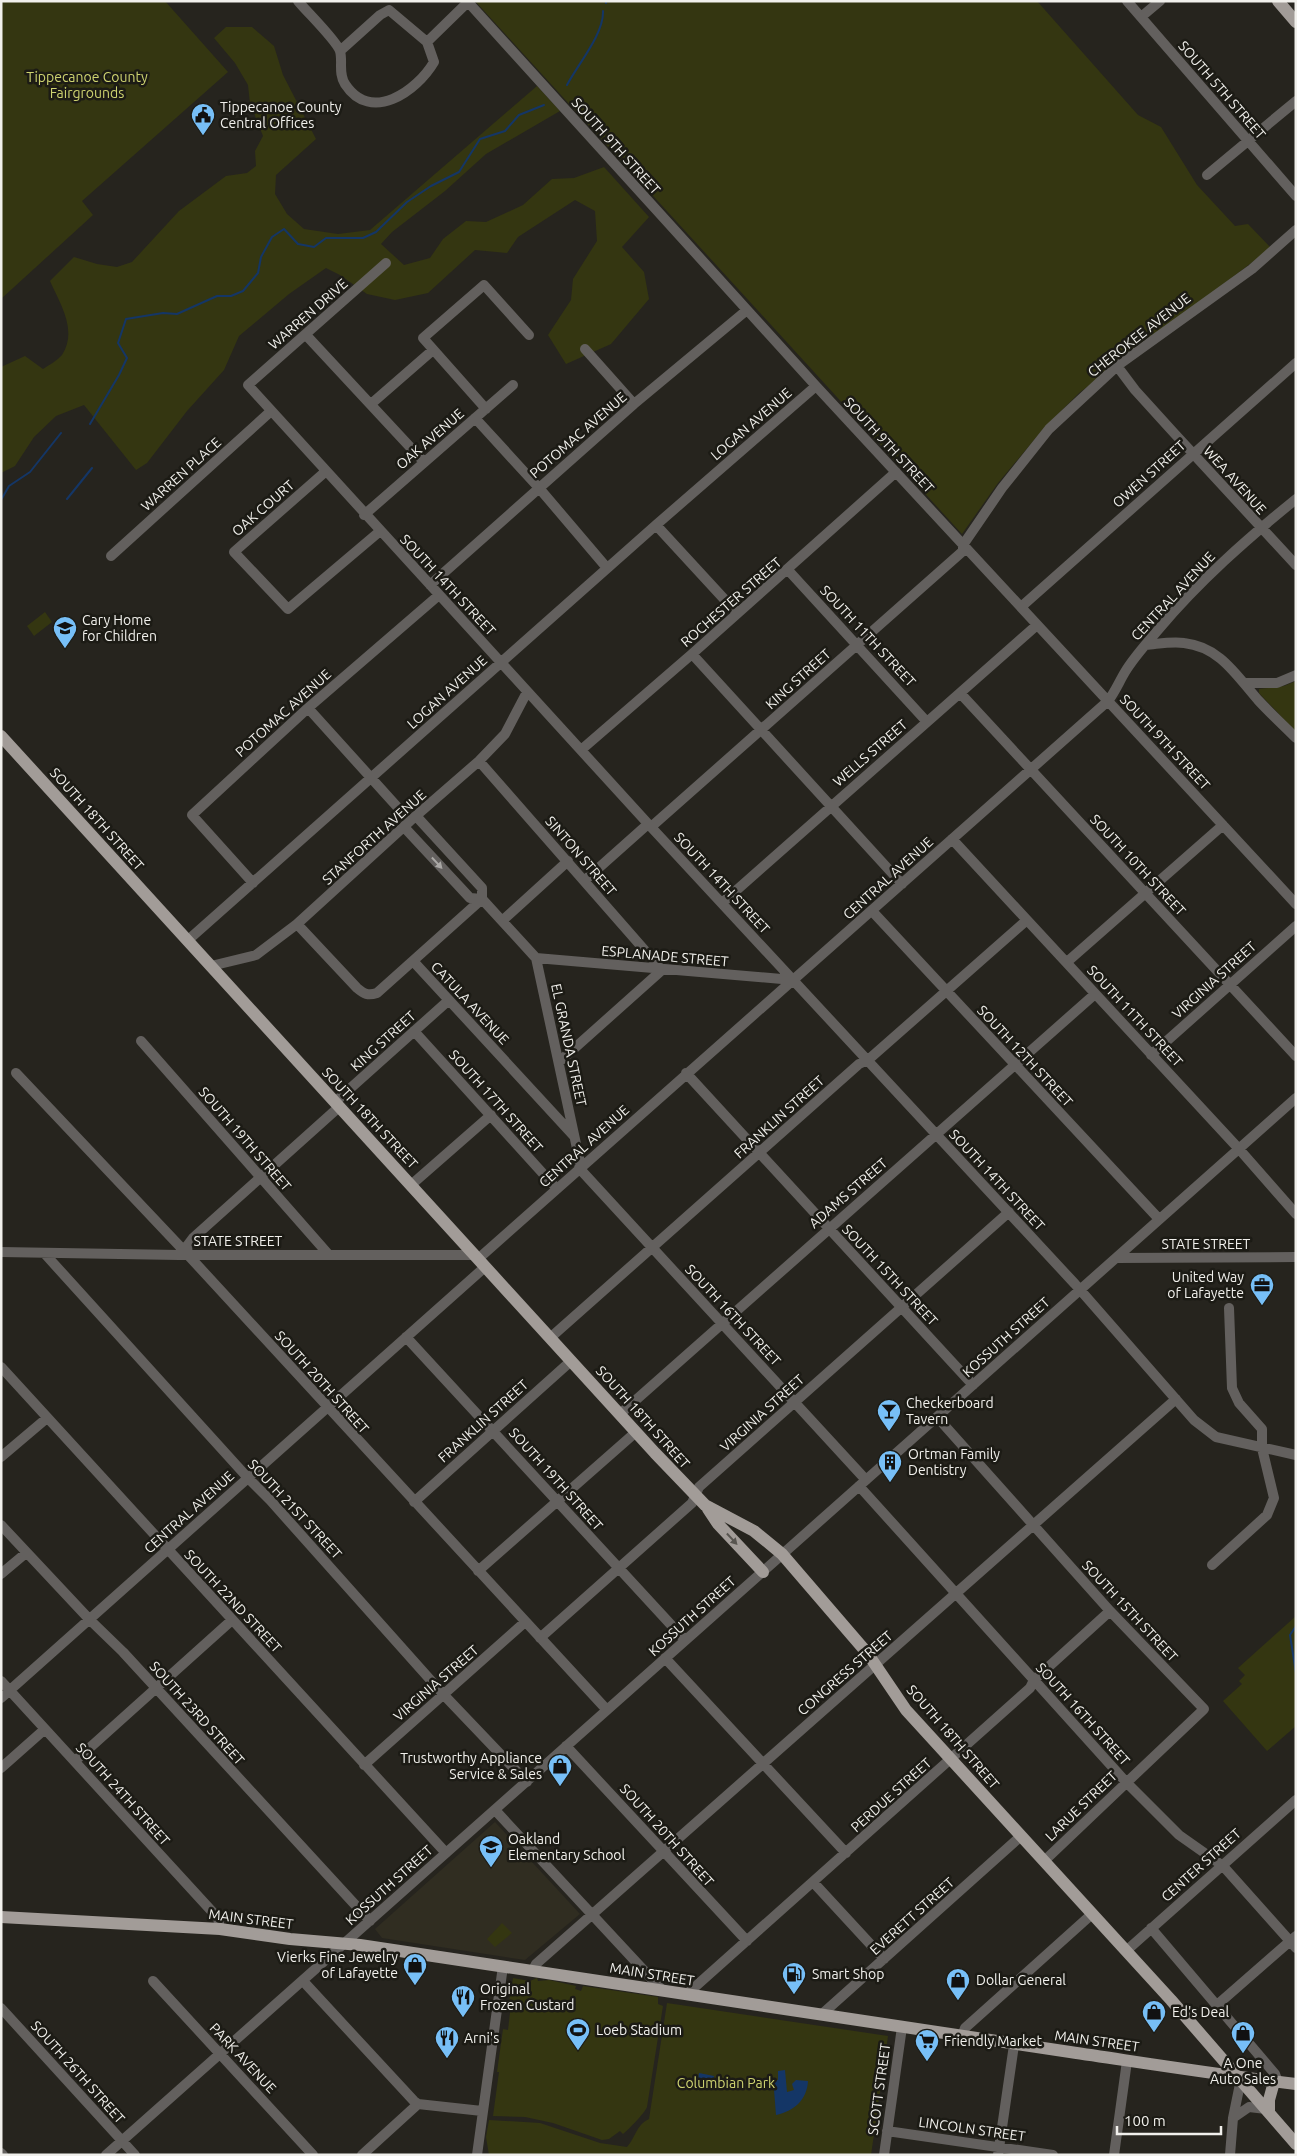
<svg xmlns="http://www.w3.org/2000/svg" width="1297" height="2156" viewBox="0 0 1297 2156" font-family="Ubuntu,sans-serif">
<rect width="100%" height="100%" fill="#26241e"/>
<!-- built -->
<path fill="#302d21" d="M495,1822L580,1914L525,1960L382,1938L375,1929Z"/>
<!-- green -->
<path fill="#343611" d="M4,1H165L228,72L82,201L93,215L1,299V4Z
M475,1H1037L1138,115L1161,127L1197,185L1235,226L1248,224L1271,248L1079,393L1044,428L998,483L962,534Z
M226,27H252L274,46L283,75L316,139L276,175L275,194L287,214L304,229L338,234L370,230L537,86L560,111L486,154L445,191L392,232L381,244L404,265L430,258L443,239L466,221L486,222L523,205L552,179L574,178L604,167L649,217L622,247L644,272L649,299L611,344L566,364L548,335L571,300L573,279L597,241L595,211L575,200L518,237L507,253L475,250L428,293L395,300L367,294L340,275L326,268L289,294L239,336L224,370L187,411L147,463L136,470L84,405L56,416L34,437L15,466L1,473V367L25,356L43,369C49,365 58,360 62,355C78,330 60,304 50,281L74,257L97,264L117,267L132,262L179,211L226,176L247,173L256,166L255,151L263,136L250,103L248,85L235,63L214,38Z
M45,612L52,622L34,636L27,626Z
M1296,681V732L1259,693V689L1284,686Z
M1296,1616V1726L1267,1751L1223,1701L1242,1684L1239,1681L1245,1675L1238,1668Z
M502,1923L512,1933L495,1947L487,1939Z
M513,1978L530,1981L537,1978L538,1981L549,1980L576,1986L575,1989L581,1991L583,1986L658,1997V2004L663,2006L647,2107C644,2114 629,2129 623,2134L620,2131L609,2139L602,2140L553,2123L525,2117L493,2116L499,2072H497L503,2029L508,2030L511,2004L509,2002Z
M667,2003L888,2036L871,2155H489L486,2137L489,2120L540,2123L600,2143L627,2147C636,2137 636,2125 649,2119Z"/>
<!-- water -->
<path fill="#143666" d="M785,2070L787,2092L794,2090L792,2084L796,2080L808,2081C807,2100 794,2111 776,2115L774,2090L761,2089V2080H778V2071Z
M699,2073L714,2076L712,2088L697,2086Z"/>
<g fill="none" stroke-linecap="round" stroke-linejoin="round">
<!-- stream -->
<path stroke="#143666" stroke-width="2" d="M606,3V1
M567,85C578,64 604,34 603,11
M90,424L119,375L127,358L118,343L126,319L163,313L177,314L217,296H231L243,291L258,273L261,257L272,237L284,229L298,244L314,247L326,238H363L376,232L407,202L431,186L459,172L480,139L505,131L519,115L544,105
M67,499L92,468
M1,500L9,486L30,472L61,433
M1296,1626L1290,1635L1296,1673"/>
<!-- minor -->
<path stroke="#63605e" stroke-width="10" d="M298,1C307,12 336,40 340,51C343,62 338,73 345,84C371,124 417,91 434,62L427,42L468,2
M467,1L816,386L1296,904
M1127,1L1296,196
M1141,17L1160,1
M340,51L380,15L389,10L427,42
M1207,175L1296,101
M386,263L248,385L651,827L1075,1284L1194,1420L1216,1437L1296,1455
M306,335L424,462
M585,349L634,404
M1117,366L1135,390L1174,433L1296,565
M371,404L433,350
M486,409L423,338L484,285L529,335
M475,418L539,488L607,568
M325,472L234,552L288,609L379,532
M364,515L513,385
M656,525L737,613
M111,556L270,412
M788,570L927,722
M430,585L634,404L747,310
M1021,607L1296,363
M1146,645C1158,644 1172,641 1184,643C1220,647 1236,675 1258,700C1270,713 1283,725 1296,738
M692,654L902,884
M1246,683H1277L1296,675
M960,693L1296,1056
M308,708L410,821
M581,750L692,654L896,472
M479,761L662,970L559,1062
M417,817L482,888V899L536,958
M404,827L470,898L482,899
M651,827L963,551V545L1002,488L1049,429L1117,366L1252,269L1296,230
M952,839L1239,1149L1296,1214
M584,881L648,824
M253,883L192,815L308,708L439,595
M722,903L1037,625
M872,911L1159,1219
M502,921L568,861
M297,924L357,988C364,994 368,996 377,993L482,899
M187,941L656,525L816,386
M536,958L793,980
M536,958L581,1167
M413,961L574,1136
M1067,962L1223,825
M211,966L256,955L297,924L410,821L479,761L505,734L527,692
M414,1031L557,1189
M141,1041L329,1255
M1151,1055L1296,926
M16,1073L188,1255L607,1710
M686,1073L973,1385
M335,1102L449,1000
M579,1168L866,1480
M411,1185L491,1115
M1,1252L179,1255H474
M45,1254L248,1478L270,1500L443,1694L527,1782
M188,1255L187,1246L193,1238L339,1107
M1116,1258L1296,1257
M478,1259L1108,701C1115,692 1119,682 1125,672C1134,657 1147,643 1158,630C1199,581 1247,539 1296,499
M406,1337L685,1640
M550,1338L859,1064L868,1060L1027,920
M1,1367L446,1853
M620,1414L1095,994
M937,1417L1110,1611L1204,1709L1044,1861
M1,1457L47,1418
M859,1486L1126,1782L1179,1835L1223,1866L1296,1948
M414,1502L571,1361
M1,1525L90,1620L123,1652L370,1921
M1212,1565L1267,1515L1274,1498L1262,1448V1429L1239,1403L1232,1388L1229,1308
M478,1571L636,1432
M1,1574L26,1553
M540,1638L692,1503L699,1487L1009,1212
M665,1658L846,1853
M1,1681L218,1918L220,1929
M1,1698L485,1267
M566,1746L747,1941
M75,1761L232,1620
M364,1765L525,1622
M1,1768L45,1729
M495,1810L663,1991
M813,1882L884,1959
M1151,1928L1275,2074L1278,2082
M1126,1951L1296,1800
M533,1970L536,1964L1176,1399
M153,1981L313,2155
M303,1981L414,2101L418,2104L482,2111
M687,1994L1030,1688L1034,1680L1110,1611
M1217,2005L1296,1936
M1,2008L135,2155
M821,2015L1021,1836
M962,2036L965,2028L1092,1914
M1233,2118L1249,2107L1266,2109
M887,2131L1053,2155
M1,2153L3,2155
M106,2155L1296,1098
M362,2155L418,2104
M477,2155L503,1966
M884,2155L902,2027
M998,2155L1014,2045
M1114,2155L1127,2061
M1230,2155L1233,2118L1241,2079"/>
<!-- major -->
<path stroke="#a29c98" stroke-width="12" d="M1278,1L1296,22
M1,736L655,1453L705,1505L754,1531L782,1554L868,1654L906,1710L1171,2000L1296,2144
M708,1509L718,1524L763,1572
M1,1917L220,1929L290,1939L360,1945C597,1979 833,2018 1070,2052C1145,2063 1220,2075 1296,2084
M1269,2113V2100L1274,2082"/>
</g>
<!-- one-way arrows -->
<defs><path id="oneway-solid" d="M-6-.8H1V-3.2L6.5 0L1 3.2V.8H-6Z" transform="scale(1.25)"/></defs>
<use fill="#aaa8a5" href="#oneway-solid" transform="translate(437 863) rotate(47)"/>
<use fill="#585550" href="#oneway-solid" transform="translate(732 1539) rotate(47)"/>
<!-- icons -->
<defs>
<g id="civic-pin" transform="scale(1.25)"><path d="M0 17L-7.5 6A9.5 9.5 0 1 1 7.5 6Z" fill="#77bff7" stroke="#1c1b15"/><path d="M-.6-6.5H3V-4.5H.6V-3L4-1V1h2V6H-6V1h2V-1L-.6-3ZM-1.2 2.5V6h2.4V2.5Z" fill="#111"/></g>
<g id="school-pin" transform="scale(1.25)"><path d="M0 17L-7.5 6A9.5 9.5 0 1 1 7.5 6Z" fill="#77bff7" stroke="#1c1b15"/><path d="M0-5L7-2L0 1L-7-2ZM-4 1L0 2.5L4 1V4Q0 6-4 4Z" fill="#111"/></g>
<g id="office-pin" transform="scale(1.25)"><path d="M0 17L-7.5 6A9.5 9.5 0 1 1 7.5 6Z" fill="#77bff7" stroke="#1c1b15"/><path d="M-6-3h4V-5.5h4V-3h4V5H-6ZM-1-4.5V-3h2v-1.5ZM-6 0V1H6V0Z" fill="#111"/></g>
<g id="bar-pin" transform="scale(1.25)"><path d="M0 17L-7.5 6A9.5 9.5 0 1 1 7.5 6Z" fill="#77bff7" stroke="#1c1b15"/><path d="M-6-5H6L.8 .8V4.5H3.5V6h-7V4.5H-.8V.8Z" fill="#111"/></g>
<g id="building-pin" transform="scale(1.25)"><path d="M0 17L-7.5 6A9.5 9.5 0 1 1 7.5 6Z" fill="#77bff7" stroke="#1c1b15"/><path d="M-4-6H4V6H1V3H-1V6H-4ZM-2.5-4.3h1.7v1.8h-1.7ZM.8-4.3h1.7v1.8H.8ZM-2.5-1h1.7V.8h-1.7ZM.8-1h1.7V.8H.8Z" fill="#111"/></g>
<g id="shop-pin" transform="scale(1.25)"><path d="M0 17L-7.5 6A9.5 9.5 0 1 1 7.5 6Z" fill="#77bff7" stroke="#1c1b15"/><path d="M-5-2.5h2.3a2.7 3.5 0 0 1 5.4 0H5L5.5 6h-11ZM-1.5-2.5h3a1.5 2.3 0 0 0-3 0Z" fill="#111"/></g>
<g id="fuel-pin" transform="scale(1.25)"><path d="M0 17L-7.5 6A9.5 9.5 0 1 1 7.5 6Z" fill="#77bff7" stroke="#1c1b15"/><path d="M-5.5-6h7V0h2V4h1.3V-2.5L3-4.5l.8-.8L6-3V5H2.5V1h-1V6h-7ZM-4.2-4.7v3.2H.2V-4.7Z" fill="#111"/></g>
<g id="restaurant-pin" transform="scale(1.25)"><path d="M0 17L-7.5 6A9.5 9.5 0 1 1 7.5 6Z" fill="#77bff7" stroke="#1c1b15"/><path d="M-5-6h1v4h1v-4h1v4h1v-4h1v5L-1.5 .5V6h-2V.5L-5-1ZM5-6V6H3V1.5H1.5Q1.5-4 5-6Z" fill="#111"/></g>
<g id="stadium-pin" transform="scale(1.25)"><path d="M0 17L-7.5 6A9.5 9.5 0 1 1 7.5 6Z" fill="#77bff7" stroke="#1c1b15"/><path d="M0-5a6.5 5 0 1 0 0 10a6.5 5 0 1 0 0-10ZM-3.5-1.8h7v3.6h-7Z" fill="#111"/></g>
<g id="supermarket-pin" transform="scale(1.25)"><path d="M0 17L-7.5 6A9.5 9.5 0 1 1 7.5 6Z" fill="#77bff7" stroke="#1c1b15"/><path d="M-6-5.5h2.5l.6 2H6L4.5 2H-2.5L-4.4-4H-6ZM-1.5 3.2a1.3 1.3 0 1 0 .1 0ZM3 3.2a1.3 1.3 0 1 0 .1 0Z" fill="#111"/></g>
</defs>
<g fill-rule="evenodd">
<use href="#civic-pin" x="203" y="115"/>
<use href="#school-pin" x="65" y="628"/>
<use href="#office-pin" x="1262" y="1285"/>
<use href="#bar-pin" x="889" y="1411"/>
<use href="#building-pin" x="890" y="1462"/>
<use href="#shop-pin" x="560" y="1766"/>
<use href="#school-pin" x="491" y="1847"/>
<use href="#shop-pin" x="415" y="1965"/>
<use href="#fuel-pin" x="794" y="1974"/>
<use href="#shop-pin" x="958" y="1980"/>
<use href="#restaurant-pin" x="463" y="1997"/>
<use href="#shop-pin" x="1154" y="2012"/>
<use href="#stadium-pin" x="578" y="2030"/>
<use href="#shop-pin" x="1243" y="2033"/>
<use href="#restaurant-pin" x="447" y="2038"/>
<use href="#supermarket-pin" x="927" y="2041"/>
</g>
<g text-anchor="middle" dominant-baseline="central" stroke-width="5" stroke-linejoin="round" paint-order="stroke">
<!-- park labels -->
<g font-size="14" fill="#ced370" stroke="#1c1b15">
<text x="87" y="77">Tippecanoe County<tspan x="87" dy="16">Fairgrounds</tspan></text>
<text x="726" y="2083">Columbian Park</text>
</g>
<!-- street labels -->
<g font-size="14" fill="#f1f0ec" stroke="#1c1b15">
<text transform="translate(1222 90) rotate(49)">SOUTH 5TH STREET</text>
<text transform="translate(616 146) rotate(48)">SOUTH 9TH STREET</text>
<text transform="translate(308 314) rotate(-41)">WARREN DRIVE</text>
<text transform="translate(1139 335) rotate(-38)">CHEROKEE AVENUE</text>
<text transform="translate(751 424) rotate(-41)">LOGAN AVENUE</text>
<text transform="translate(578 435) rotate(-41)">POTOMAC AVENUE</text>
<text transform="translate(430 439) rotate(-41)">OAK AVENUE</text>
<text transform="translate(889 445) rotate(47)">SOUTH 9TH STREET</text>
<text transform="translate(181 474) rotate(-42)">WARREN PLACE</text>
<text transform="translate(1149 474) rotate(-42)">OWEN STREET</text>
<text transform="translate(1235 480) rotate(48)">WEA AVENUE</text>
<text transform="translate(263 508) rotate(-41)">OAK COURT</text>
<text transform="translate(448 585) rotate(47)">SOUTH 14TH STREET</text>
<text transform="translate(1173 596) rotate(-47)">CENTRAL AVENUE</text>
<text transform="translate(731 602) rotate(-41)">ROCHESTER STREET</text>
<text transform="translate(868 636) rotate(47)">SOUTH 11TH STREET</text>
<text transform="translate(798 679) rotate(-42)">KING STREET</text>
<text transform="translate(447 692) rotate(-42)">LOGAN AVENUE</text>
<text transform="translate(283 713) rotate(-42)">POTOMAC AVENUE</text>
<text transform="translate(1165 742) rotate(47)">SOUTH 9TH STREET</text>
<text transform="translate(870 753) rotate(-41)">WELLS STREET</text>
<text transform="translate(97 819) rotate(48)">SOUTH 18TH STREET</text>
<text transform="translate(374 837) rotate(-42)">STANFORTH AVENUE</text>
<text transform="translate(581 856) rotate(49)">SINTON STREET</text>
<text transform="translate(1138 865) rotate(47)">SOUTH 10TH STREET</text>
<text transform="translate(888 878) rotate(-42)">CENTRAL AVENUE</text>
<text transform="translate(722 883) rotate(47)">SOUTH 14TH STREET</text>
<text transform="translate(665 956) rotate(5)">ESPLANADE STREET</text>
<text transform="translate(1214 980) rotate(-42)">VIRGINIA STREET</text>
<text transform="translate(470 1003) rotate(47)">CATULA AVENUE</text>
<text transform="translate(1135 1016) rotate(47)">SOUTH 11TH STREET</text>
<text transform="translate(383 1041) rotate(-42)">KING STREET</text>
<text transform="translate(569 1045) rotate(78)">EL GRANDA STREET</text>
<text transform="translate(1025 1056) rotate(47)">SOUTH 12TH STREET</text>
<text transform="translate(496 1101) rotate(48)">SOUTH 17TH STREET</text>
<text transform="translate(779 1117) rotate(-42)">FRANKLIN STREET</text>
<text transform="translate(370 1118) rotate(47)">SOUTH 18TH STREET</text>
<text transform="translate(245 1139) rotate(49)">SOUTH 19TH STREET</text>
<text transform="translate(584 1146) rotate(-42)">CENTRAL AVENUE</text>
<text transform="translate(997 1180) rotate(47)">SOUTH 14TH STREET</text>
<text transform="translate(848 1193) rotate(-41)">ADAMS STREET</text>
<text x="238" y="1241">STATE STREET</text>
<text x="1206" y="1244">STATE STREET</text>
<text transform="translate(890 1275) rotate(47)">SOUTH 15TH STREET</text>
<text transform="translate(733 1315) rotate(47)">SOUTH 16TH STREET</text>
<text transform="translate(1006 1337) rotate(-42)">KOSSUTH STREET</text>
<text transform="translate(322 1382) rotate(48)">SOUTH 20TH STREET</text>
<text transform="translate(762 1413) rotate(-42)">VIRGINIA STREET</text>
<text transform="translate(643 1417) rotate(48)">SOUTH 18TH STREET</text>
<text transform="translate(483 1421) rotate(-42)">FRANKLIN STREET</text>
<text transform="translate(556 1479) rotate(48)">SOUTH 19TH STREET</text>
<text transform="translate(295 1509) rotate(47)">SOUTH 21ST STREET</text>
<text transform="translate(189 1512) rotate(-42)">CENTRAL AVENUE</text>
<text transform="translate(233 1601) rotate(47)">SOUTH 22ND STREET</text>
<text transform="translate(1130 1611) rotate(47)">SOUTH 15TH STREET</text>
<text transform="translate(692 1616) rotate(-42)">KOSSUTH STREET</text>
<text transform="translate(845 1673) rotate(-41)">CONGRESS STREET</text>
<text transform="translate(436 1683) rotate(-41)">VIRGINIA STREET</text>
<text transform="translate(197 1713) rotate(48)">SOUTH 23RD STREET</text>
<text transform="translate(1083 1714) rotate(48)">SOUTH 16TH STREET</text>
<text transform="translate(953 1737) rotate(49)">SOUTH 18TH STREET</text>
<text transform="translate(123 1794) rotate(48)">SOUTH 24TH STREET</text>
<text transform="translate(891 1795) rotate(-42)">PERDUE STREET</text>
<text transform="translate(1081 1806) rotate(-44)">LARUE STREET</text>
<text transform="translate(667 1835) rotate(48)">SOUTH 20TH STREET</text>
<text transform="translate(1201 1865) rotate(-42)">CENTER STREET</text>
<text transform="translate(389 1885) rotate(-42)">KOSSUTH STREET</text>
<text transform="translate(912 1916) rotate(-42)">EVERETT STREET</text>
<text transform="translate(251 1919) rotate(7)">MAIN STREET</text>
<text transform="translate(652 1974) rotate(9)">MAIN STREET</text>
<text transform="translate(1097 2041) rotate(8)">MAIN STREET</text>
<text transform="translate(243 2058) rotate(47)">PARK AVENUE</text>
<text transform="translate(78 2072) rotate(48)">SOUTH 26TH STREET</text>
<text transform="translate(879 2089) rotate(-82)">SCOTT STREET</text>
<text transform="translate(972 2129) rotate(8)">LINCOLN STREET</text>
</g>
<!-- poi labels -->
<g font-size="14" fill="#f1f0ec" stroke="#1c1b15" text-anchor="start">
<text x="220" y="107">Tippecanoe County<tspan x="220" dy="16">Central Offices</tspan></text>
<text x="82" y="620">Cary Home<tspan x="82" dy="16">for Children</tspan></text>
<text x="1244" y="1277" text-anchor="end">United Way<tspan x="1244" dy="16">of Lafayette</tspan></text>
<text x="906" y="1403">Checkerboard<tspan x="906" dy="16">Tavern</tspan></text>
<text x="908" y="1454">Ortman Family<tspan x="908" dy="16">Dentistry</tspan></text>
<text x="542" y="1758" text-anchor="end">Trustworthy Appliance<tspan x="542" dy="16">Service &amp; Sales</tspan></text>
<text x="508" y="1839">Oakland<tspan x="508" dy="16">Elementary School</tspan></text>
<text x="398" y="1957" text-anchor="end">Vierks Fine Jewelry<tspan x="398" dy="16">of Lafayette</tspan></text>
<text x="812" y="1974">Smart Shop</text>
<text x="976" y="1980">Dollar General</text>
<text x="480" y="1989">Original<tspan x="480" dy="16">Frozen Custard</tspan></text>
<text x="1172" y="2012">Ed's Deal</text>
<text x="596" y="2030">Loeb Stadium</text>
<text x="464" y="2038">Arni's</text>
<text x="944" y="2041">Friendly Market</text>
<text x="1243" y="2063" text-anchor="middle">A One<tspan x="1243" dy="16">Auto Sales</tspan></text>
</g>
</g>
<!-- border -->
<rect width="1297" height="2156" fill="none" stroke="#f1f0ec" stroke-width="5"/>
<!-- scale -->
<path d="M1117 2126v8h104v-8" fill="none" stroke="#f1f0ec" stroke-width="2.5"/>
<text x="1124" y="2126" font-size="15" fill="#f1f0ec" stroke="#1c1b15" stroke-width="4" paint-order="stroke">100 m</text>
</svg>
